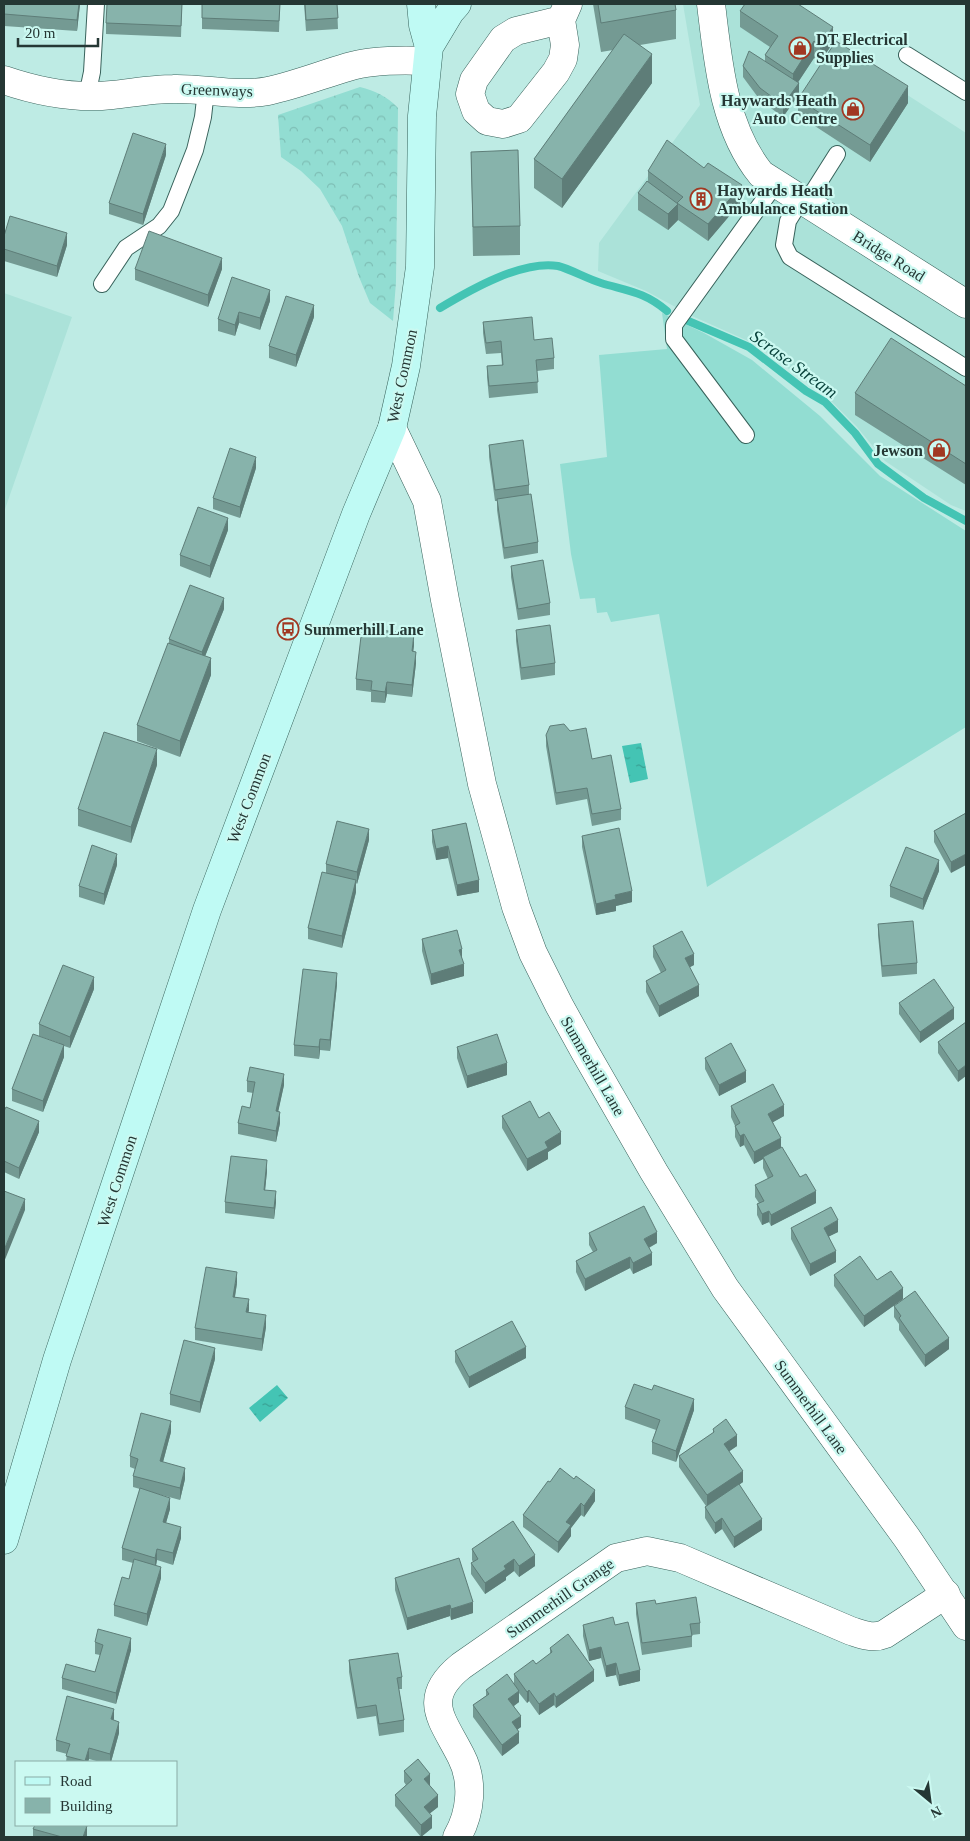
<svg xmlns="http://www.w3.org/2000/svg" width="970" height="1841" viewBox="0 0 970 1841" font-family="'Times New Roman',serif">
<defs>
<pattern id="forest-crowns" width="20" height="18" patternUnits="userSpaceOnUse" patternTransform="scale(1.25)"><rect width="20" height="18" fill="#92ddd2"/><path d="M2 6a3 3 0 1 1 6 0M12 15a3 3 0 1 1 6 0" fill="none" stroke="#7ebeb5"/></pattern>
<pattern id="water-ripples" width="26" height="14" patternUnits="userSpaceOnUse" patternTransform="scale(1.25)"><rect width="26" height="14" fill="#44c4b4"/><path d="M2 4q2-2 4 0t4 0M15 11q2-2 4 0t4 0" fill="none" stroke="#39a093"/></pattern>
</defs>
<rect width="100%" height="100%" fill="#beebe4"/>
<!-- built -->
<path fill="#abe2d9" d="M683,4H778L838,43L835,48L966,133V511L951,505L885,461L857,427L826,396L755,344L692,316L646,291L598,271L599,243L700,105Z
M4,293L72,317L4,512Z"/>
<!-- forest -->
<path fill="url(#forest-crowns)" d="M360,87C375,91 387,96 398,108L396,282L393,321L370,303L359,277L342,226L320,189L301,171L281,157L278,115Z"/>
<!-- garden -->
<path fill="#92ddd2" d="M662,313L704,333L752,360L820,416L880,476L966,531V727L707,887L659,614L611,622L607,612L597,613L595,598L580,599L571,554L560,464L607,457L599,355L667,349Z"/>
<!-- water -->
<path fill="url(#water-ripples)" d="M641,743L648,779L630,783L622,746Z
M277,1385L288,1398L260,1422L249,1408Z"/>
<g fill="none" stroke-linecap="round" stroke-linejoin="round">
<!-- stream -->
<path stroke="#44c4b4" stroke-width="8" d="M440,308C470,290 522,260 558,266C570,269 588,279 601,283C628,291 645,292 667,311
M686,320L749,347L806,391L825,402L855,433L878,464L924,498L966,521"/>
<!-- service casing -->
<g stroke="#38625b" stroke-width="18">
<path id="service" d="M907,55L966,92
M87,96L92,72L96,4
M801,200L788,221L784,245L790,257L966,368
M806,203L837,154
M102,284L126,248L159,226L171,211L195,150L203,117L206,90
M746,435L674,339V325L776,183"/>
</g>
<!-- minor casing -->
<g stroke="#38625b" stroke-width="29">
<path id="minor" d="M711,4C718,61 723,127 761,174L966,304
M561,20L516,31L503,39L474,80L470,94L476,111L487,121L503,124L519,119L556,72L563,59L565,45L561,20L568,4
M4,80C39,92 75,99 112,95C132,93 153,89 173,89C204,88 237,97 268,91C296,85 321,75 348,67C371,60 404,60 427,61
M457,1837C471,1813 474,1781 461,1756C443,1720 420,1699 461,1666L616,1558L647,1551L680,1558L851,1631C864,1635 873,1639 885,1634L946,1594"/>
</g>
<!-- tertiary casing -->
<g stroke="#38625b" stroke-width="29">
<path id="tertiary" d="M392,428L427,501L445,600L482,784L516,907L533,953L559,1005L585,1052L654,1172L725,1288L907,1538L966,1626"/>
</g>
<!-- secondary casing -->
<g stroke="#38625b" stroke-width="29">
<path id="secondary" d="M429,47L450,12L457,4
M4,1540L57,1360L207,910L356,514L392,428L406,366L420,267L422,116L429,47L423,25L421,4"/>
</g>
<!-- service -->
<use href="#service" stroke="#fff" stroke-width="16"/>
<!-- minor -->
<use href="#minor" stroke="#fff" stroke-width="28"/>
<!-- tertiary -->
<use href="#tertiary" stroke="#fff" stroke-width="28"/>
<!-- secondary -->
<use href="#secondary" stroke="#bffaf4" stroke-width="28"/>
</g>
<!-- wall -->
<path fill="#749a93" d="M4,4H80L77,31L4,26Z
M182,4L181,37L106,34V23Z
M202,4H280L279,32L202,29Z
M304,4H337L338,29L306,31Z
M593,4H675L676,10V39L640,45L652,83L562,208L534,188V159L613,50L601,52Z
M740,11L833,43L820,62L814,58L798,82L799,94L783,117L760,100L743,77V66L765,61V55L770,47L740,27Z
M798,99L908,103L870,162L798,115Z
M471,152L520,226V255L473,256Z
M166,155L143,225L109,214V203Z
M648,171L742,201L708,241L678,220L668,230L638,210V193L648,181Z
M4,236L67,245L57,277L4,261Z
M135,269H222L208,307L135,280Z
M270,301L260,330L239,323L235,336L218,331V319Z
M314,317L296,367L269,358V346Z
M483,322L534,340L554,358V369L537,371L538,393L489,398L487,377V366L502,365L501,353L486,354L483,333Z
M966,386V485L855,415V393Z
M489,445L529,485V494L538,542V553L504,559L497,510V501H495L489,457Z
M256,468L240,518L213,509V498Z
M228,530L210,578L180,566V555Z
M511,566L550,603V615L518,620L511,577Z
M224,609L205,656L211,675L180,757L137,741V725L169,643V639Z
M516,630L555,663V675L521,680L516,641Z
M414,645L413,651L416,663L412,697L387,694L385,703L371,702V692L356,690V679Z
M546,735L592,759L621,809V820L592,826L587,799L556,805L546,746Z
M157,765L131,843L78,826V809Z
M966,813L951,873L934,842V831Z
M466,823L479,892L457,896L448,858L436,860L432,842V830Z
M582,836L632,902L616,906V911L596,915L582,847Z
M369,840L357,884L356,883V892L342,948L308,939V928L326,873V864Z
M117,865L104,905L79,897V886Z
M939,871L923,910L890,897V886Z
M878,924L917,963V974L882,977L878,935Z
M422,939L462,960L464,976L431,985L422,951Z
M653,946L694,965L689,967L699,996L659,1017L646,992V981L661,973L653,957Z
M337,984L330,1051L320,1050L319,1059L294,1056V1045Z
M94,989L70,1048L64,1046V1057L43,1112L12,1101V1089L59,1043L39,1036V1024Z
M899,1003L954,1019L920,1043L899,1014Z
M966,1022L958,1082L938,1053V1042Z
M457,1047L507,1075L467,1088L457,1058Z
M705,1058L746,1082L719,1096L705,1069Z
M247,1081L284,1085L278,1111L280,1123L276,1142L238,1134V1123L250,1108L253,1093L247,1092Z
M731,1106L784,1116L773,1122L781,1148L816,1203L771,1226L769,1222L762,1225L757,1215V1204L759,1203L755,1197V1185L768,1179L763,1168V1159L754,1164L744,1145L740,1147L735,1137V1126L731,1117Z
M4,1111L39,1132L19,1179L4,1172Z
M502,1116L539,1118L561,1144L548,1152V1159L527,1171L502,1128Z
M267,1171L265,1190L276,1202L274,1219L225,1213V1202Z
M791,1228L838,1232L829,1236L836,1262L810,1276L791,1239Z
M589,1233L657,1243L649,1248L652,1265L633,1274L630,1268L585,1291L576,1272V1261L593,1252L589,1245Z
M834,1275L903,1299L864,1327L834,1286Z
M237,1283L235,1297L249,1310L248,1312L266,1327L262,1351L195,1340V1328Z
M894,1306L949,1349L925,1367L899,1330V1324L894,1317Z
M455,1351L526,1358L469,1388L455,1362Z
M215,1359L200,1413L170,1405V1394Z
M625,1407L694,1410L676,1462L652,1454V1442L656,1430L625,1419Z
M713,1429L737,1446L729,1451L743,1482L731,1490L762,1530L734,1548L722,1529L715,1534L705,1518V1507L706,1506L679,1467V1456L713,1433Z
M171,1432L163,1462L185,1479L180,1500L154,1493L170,1509L166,1523L181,1538L173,1565L157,1560L156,1566L161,1578L147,1626L114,1616V1605L129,1579L133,1563L122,1560V1548L140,1489L133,1487V1476L135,1469L130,1467V1456Z
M550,1482L595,1501L584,1517L581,1515L571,1528V1536L558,1553L523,1527V1515Z
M513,1521L535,1566L519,1577L514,1571L506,1577V1580L485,1594L471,1574V1563L473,1562L472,1560V1549Z
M395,1578L473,1613L451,1620L450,1616L407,1630L395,1590Z
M636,1603L656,1604L700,1623V1634L692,1635V1647L642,1655L636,1614Z
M583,1625H615L640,1681L619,1686L616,1675L606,1677L601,1658L589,1661L583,1636Z
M95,1642L131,1650L116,1704L62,1689V1678L95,1672L100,1655L95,1654Z
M550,1648L594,1681L556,1708L554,1705L539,1715L529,1701L527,1703L519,1693V1702L514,1706L521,1727L518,1729L519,1743L502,1756L473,1717V1705L486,1696V1690L514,1683V1674L536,1664L550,1654Z
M349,1660L402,1677V1689H399L404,1720V1732L379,1736L376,1716L357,1719L349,1672Z
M114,1720L119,1733L111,1762H100L89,1759L88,1762H66L67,1754L56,1751V1740Z
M404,1771L430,1785V1786L438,1807L429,1814L432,1828L421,1837L395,1806V1795L406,1785L404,1782Z
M33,1829L87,1837H33Z"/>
<!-- shaded-wall -->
<path fill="#5e7d78" d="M79,4H80L77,31V20Z
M833,27V43L820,62V46Z
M814,41V58L793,90V74Z
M652,54V83L562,208V179Z
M799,83V94L783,117V105Z
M908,86V103L870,162V145Z
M166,144V155L143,225V214Z
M742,185V201L708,241V224Z
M678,204V220L668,230V214Z
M67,233V245L57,277V266Z
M222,258V269L208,307V295Z
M270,290V301L260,330V318Z
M314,305V317L296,367V355Z
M239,312V323L235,336V325Z
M256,457V468L240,518V507Z
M228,518V530L210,578V566Z
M224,598V609L202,664V652Z
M414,634V645L412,663V651Z
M416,652V663L412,697V685Z
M211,658V675L180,757V741Z
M387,682V694L385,703V692Z
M157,749V765L131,843V827Z
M369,829V840L357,884V872Z
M448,846V858L436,860V849Z
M117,854V865L104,905V894Z
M966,854V865L951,873V862Z
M939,860V871L923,910V899Z
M356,880V892L342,948V936Z
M479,880V892L457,896V885Z
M632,891V902L616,906V911L596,915V904L615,895Z
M462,949V960L459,950Z
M694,954V965L685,970V958Z
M464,964V976L431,985V974Z
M337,973V984L330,1051V1040Z
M94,977V989L70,1048V1037Z
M699,985V996L659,1017V1006Z
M954,1008V1019L920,1043V1032Z
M320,1039V1050L319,1059V1047Z
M64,1045V1057L43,1112V1101Z
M507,1063V1075L467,1088V1076Z
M966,1065V1076L958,1082V1071Z
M746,1071V1082L719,1096V1085Z
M284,1074V1085L276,1122V1111Z
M784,1105V1116L768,1125V1114Z
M280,1112V1123L276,1142V1131Z
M39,1121V1132L19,1179V1168Z
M561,1132V1144L548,1152V1159L527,1171V1159L545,1142Z
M744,1134V1145L740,1147V1136Z
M781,1138V1149L763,1157V1159L754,1164V1152Z
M267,1160V1171L264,1201V1190Z
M276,1191V1202L274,1219V1208Z
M816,1191V1203L771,1226V1215Z
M25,1199V1210L4,1262V1250Z
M769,1211V1222L762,1225V1214Z
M838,1220V1232L824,1239V1228Z
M657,1232V1243L644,1250V1239Z
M836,1251V1262L810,1276V1264Z
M652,1253V1265L633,1274V1263Z
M630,1257V1268L585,1291V1279Z
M237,1272V1283L233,1308V1297Z
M903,1288V1299L864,1327V1316Z
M249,1299V1310L246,1323V1312Z
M266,1315V1327L262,1351V1339Z
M949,1338V1349L925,1367V1355Z
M526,1347V1358L469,1388V1377Z
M215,1348V1359L200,1413V1402Z
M694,1399V1410L676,1462V1451Z
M171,1421V1432L160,1473V1461Z
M737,1435V1446L724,1455V1444Z
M185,1468V1479L180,1500V1488Z
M743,1471V1482L707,1507V1495Z
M595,1490V1501L584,1517V1506Z
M170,1498V1509L163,1533V1522Z
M581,1503V1515L571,1528V1536L558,1553V1542L566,1522Z
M722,1518V1529L715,1534V1523Z
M762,1519V1530L734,1548V1537Z
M181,1527V1538L173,1565V1553Z
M157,1549V1560L155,1570V1558Z
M535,1555V1566L519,1577V1566Z
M514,1559V1571L506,1577V1580L485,1594V1583L504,1566Z
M161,1567V1578L147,1626V1614Z
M473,1602V1613L451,1620V1609Z
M450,1605V1616L407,1630V1618Z
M131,1638V1650L116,1704V1693Z
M601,1647V1658L589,1661V1650Z
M616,1663V1675L606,1677V1666Z
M594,1670V1681L556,1708V1697Z
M640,1670V1681L619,1686V1675Z
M529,1690V1701L527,1703V1692Z
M519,1691V1702L508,1710V1699Z
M554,1693V1705L539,1715V1704Z
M114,1709V1720L111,1719Z
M521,1716V1727L512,1733V1722Z
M119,1722V1733L111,1762H110V1754Z
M519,1732V1743L502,1756V1745Z
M89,1748V1759L88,1762H85Z
M430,1774V1785L424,1791V1779Z
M438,1795V1807L424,1818V1807Z
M432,1816V1828L421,1837V1825Z
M87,1826V1837H83Z"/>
<!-- building -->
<path fill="#87b3ab" stroke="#5e7d78" d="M4,4H79L77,20L4,14Z
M107,4H182L181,26L106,23Z
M202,4H280L279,21L202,18Z
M305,4H337L338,18L306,20Z
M598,4H675L676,10L601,23Z
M745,4H798L833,27L820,46L814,41L793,74L765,55L778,36L740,11Z
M624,34L652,54L562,179L534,159Z
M836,41L908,86L870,145L798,99Z
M749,51L799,83L783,105L760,88L743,66Z
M133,133L166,144L143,214L109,203Z
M667,140L704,168L708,163L742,185L708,224L677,203L683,197L648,171Z
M518,150L520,226L473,227L471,152Z
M647,181L678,204L668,214L638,193Z
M10,216L67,233L57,266L4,249V236Z
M149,231L222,258L208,295L135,269Z
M232,277L270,290L260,318L239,312L235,325L218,319Z
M286,296L314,305L296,355L269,346Z
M532,317L534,340L552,338L554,358L536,360L538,382L489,386L487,366L503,365L501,341L486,343L483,322Z
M891,338L966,386V464L855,393Z
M523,440L529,485L495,490L489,445Z
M230,448L256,457L240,507L213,498Z
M531,494L538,542L504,548L497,499Z
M198,507L228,518L210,566L180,555Z
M543,560L550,603L518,609L511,566Z
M190,585L224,598L202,652L169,639Z
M550,625L555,663L521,668L516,630Z
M362,628L414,634L412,651L416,652L412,685L387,682L385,692L371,690L372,681L356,679Z
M168,643L211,658L180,741L137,725Z
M564,724L570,731L586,728L592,759L611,755L621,809L592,814L587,788L556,793L546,735L550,726Z
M104,732L157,749L131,827L78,809Z
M966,813V854L951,862L934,831Z
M337,821L369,829L357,872L326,864Z
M466,823L479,880L457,885L448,846L436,849L432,830Z
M619,828L632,891L615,895L616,899L596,904L582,836Z
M92,845L117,854L104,894L79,886Z
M906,847L939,860L923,899L890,886Z
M322,872L356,880L342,936L308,928Z
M913,921L917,963L882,966L878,924Z
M457,930L462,949L459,950L464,964L431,974L422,939Z
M682,931L694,954L685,958L699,985L659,1006L646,981L666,970L653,946Z
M63,965L94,977L70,1037L39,1024Z
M303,969L337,973L330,1040L320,1039L319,1047L294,1045Z
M934,979L954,1008L920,1032L899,1003Z
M966,1022V1065L958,1071L938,1042Z
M33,1034L64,1045L43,1101L12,1089Z
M497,1034L507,1063L467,1076L457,1047Z
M731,1043L746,1071L719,1085L705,1058Z
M250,1067L284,1074L276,1111L280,1112L276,1131L238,1123L242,1106L250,1108L255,1082L247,1081Z
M773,1084L784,1105L768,1114L781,1138L754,1152L744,1134L740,1136L735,1126L740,1123L731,1106Z
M530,1101L539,1118L549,1112L561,1132L545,1142L548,1148L527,1159L502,1116Z
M6,1107L39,1121L19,1168L4,1161V1111Z
M782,1147L800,1177L806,1174L816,1191L771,1215L769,1211L762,1214L757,1204L764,1201L755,1185L773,1176L763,1157Z
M231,1156L267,1160L264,1190L276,1191L274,1208L225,1202Z
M4,1191L25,1199L4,1250Z
M644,1206L657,1232L644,1239L652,1253L633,1263L630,1257L585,1279L576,1261L597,1250L589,1233Z
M831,1207L838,1220L824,1228L836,1251L810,1264L791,1228Z
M860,1256L877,1280L891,1271L903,1288L864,1316L834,1275Z
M206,1267L237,1272L233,1297L249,1299L246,1312L266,1315L262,1339L195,1328Z
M915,1291L949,1338L925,1355L899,1318L901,1316L894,1306Z
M512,1321L526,1347L469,1377L455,1351Z
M184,1340L215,1348L200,1402L170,1394Z
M634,1384L652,1390L654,1385L694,1399L676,1451L652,1442L660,1420L625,1407Z
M141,1413L171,1421L160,1461L185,1468L180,1488L133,1476L138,1459L130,1456Z
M726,1419L737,1435L724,1444L743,1471L707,1495L679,1456L714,1432L713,1429Z
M560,1468L574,1479L576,1476L595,1490L584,1506L581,1503L566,1522L571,1525L558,1542L523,1515L548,1481L550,1482Z
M739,1484L762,1519L734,1537L722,1518L715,1523L705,1507Z
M140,1488L170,1498L163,1522L181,1527L173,1553L157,1549L155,1558L122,1548Z
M513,1521L535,1555L519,1566L514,1559L504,1566L506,1569L485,1583L471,1563L478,1559L472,1549Z
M459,1558L473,1602L451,1609L450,1605L407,1618L395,1578Z
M134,1559L161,1567L147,1614L114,1605L122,1577L129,1579Z
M696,1597L700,1623L690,1624L692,1636L642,1643L636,1603L655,1600L656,1604Z
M613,1617L615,1625L628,1622L640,1670L619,1675L616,1663L606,1666L601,1647L589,1650L583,1625Z
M98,1629L131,1638L116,1693L62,1678L66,1664L95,1672L103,1645L95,1642Z
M568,1634L594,1670L556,1697L554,1693L539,1704L529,1690L527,1692L514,1674L533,1660L536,1664L552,1652L550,1648Z
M398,1653L402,1677L397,1678L404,1720L379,1724L376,1705L357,1708L349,1660Z
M507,1674L519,1691L508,1699L521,1716L512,1722L519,1732L502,1745L473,1705L489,1694L486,1690Z
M67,1696L114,1709L111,1719L119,1722L110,1754L89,1748L85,1761L66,1756L70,1744L56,1740Z
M418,1759L430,1774L424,1779L438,1795L424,1807L432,1816L421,1825L395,1795L412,1780L404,1771Z
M35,1825H82L87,1826L83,1837H62L33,1829Z"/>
<!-- icons -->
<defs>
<g id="shop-ring" transform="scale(1.125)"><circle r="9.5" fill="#cbf9f1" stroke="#a13822" stroke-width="1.5"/><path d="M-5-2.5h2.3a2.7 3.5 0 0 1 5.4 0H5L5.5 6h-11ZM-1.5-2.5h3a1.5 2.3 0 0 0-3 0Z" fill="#a13822"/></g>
<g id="building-ring" transform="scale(1.125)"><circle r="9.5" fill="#cbf9f1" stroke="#a13822" stroke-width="1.5"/><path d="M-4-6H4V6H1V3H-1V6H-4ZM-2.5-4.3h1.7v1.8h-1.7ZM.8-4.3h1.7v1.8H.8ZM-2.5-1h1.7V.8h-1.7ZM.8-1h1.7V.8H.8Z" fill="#a13822"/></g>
<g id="bus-ring" transform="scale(1.125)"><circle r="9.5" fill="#cbf9f1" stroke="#a13822" stroke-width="1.5"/><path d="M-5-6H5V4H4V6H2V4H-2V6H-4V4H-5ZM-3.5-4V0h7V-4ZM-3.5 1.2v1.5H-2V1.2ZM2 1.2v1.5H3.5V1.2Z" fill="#a13822"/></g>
</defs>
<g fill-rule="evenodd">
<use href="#shop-ring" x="800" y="48"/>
<use href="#shop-ring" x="853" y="109"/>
<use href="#building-ring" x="701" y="199"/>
<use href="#shop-ring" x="939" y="450"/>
<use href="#bus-ring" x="288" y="629"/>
</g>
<g text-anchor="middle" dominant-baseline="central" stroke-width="4.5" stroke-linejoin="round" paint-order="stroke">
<!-- poi labels -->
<g font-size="16" font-weight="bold" fill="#253734" stroke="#cbf9f1" text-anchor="start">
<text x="816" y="39">DT Electrical<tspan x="816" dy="18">Supplies</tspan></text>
<text x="837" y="100" text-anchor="end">Haywards Heath<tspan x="837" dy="18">Auto Centre</tspan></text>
<text x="717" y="190">Haywards Heath<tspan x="717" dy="18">Ambulance Station</tspan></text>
<text x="923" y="450" text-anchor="end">Jewson</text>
<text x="304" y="629">Summerhill Lane</text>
</g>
<!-- street labels -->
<g font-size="16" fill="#253734" stroke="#cbf9f1">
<text transform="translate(217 90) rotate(2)">Greenways</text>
<text transform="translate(889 256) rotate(32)">Bridge Road</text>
<text transform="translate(402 376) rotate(-78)">West Common</text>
<text transform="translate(249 798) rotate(-69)">West Common</text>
<text transform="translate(593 1066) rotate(60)">Summerhill Lane</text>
<text transform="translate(117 1181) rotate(-72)">West Common</text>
<text transform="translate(811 1407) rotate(54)">Summerhill Lane</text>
<text transform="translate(560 1598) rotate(-35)">Summerhill Grange</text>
</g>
<!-- water labels -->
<g font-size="18" font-style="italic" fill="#09433c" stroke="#cbf9f1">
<text transform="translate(794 364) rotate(36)">Scrase Stream</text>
</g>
</g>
<!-- border -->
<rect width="970" height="1841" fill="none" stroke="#253734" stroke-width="10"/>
<!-- legend -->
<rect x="15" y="1761" width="162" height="65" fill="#cbf9f1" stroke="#89aba5"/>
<rect x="25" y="1777" width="25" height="8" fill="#bffaf4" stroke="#89aba5"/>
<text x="60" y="1786" font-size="15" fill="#253734">Road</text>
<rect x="25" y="1798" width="25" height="15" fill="#87b3ab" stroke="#89aba5"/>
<text x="60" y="1811" font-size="15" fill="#253734">Building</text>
<!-- north arrow -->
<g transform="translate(930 1801) rotate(151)" stroke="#cbf9f1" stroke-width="4" paint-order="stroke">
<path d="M0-4L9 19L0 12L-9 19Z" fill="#253734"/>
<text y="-8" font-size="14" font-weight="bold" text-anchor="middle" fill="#253734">N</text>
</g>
<!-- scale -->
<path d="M18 38v8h80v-8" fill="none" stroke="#253734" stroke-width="2.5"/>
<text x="25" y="38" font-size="15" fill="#253734" stroke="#cbf9f1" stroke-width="4" paint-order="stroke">20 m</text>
</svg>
